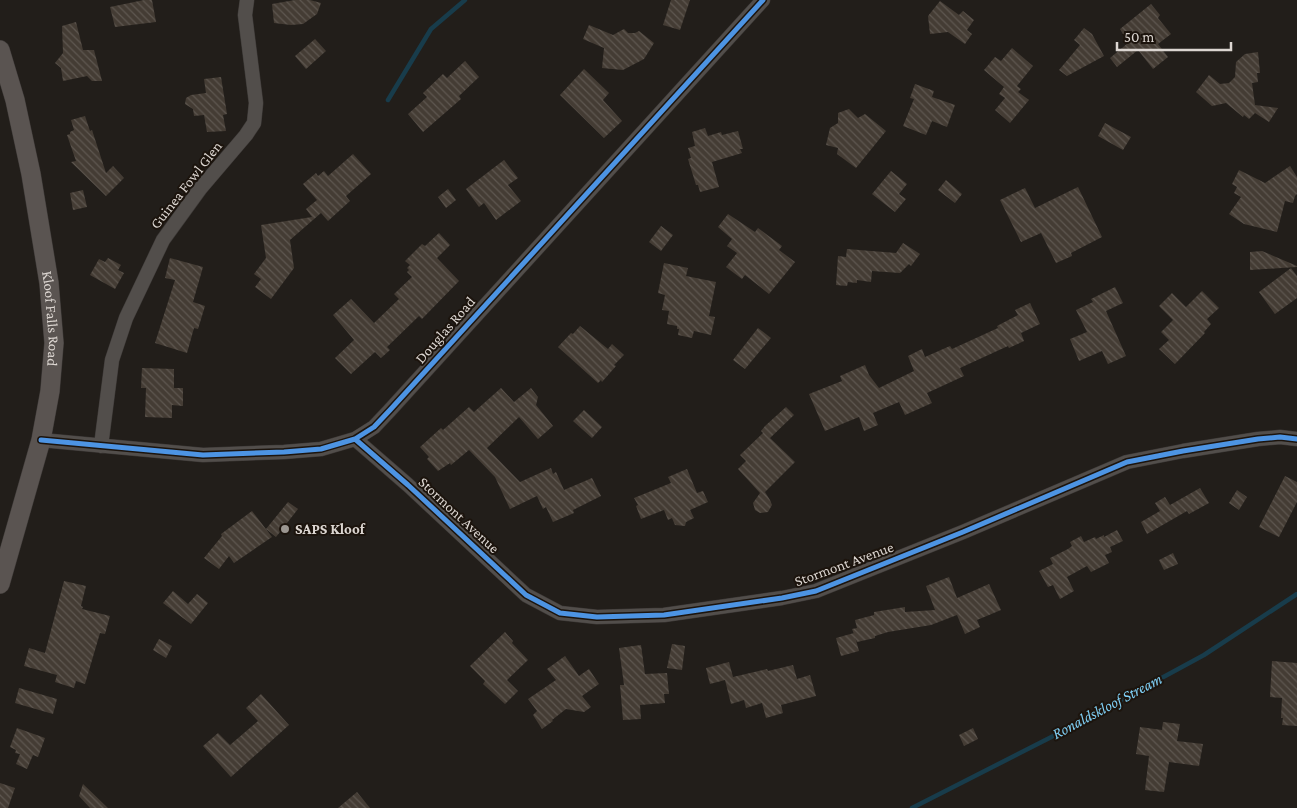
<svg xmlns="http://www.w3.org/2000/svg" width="1297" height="808" viewBox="0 0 1297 808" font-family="'Crimson Pro',serif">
<defs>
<pattern id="building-back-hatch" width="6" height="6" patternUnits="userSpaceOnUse" patternTransform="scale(1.25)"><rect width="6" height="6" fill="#443c34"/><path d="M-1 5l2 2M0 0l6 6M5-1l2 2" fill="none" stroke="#5e5750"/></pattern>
</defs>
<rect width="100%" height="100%" fill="#221e1a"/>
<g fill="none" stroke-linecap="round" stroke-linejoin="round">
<!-- stream -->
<path stroke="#183c4b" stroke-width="4.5" d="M388,100L431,29L465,0
M912,808L1073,726L1204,655L1297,594"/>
</g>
<!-- building -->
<path fill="url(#building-back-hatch)" d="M144,0H152L156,22L115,27L110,7Z
M295,0H310L321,3L317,14L303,24L291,25L274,23L272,4Z
M671,0H690L680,30L663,25Z
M940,1L959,15L963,11L974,20L967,30L972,34L965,44L948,32L930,34L928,16Z
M1151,4L1160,15L1158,18L1171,34L1158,44L1168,57L1153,69L1138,50L1117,67L1110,58L1128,43L1120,29Z
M76,22L83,50H94L102,81H92L87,76L63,81L61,68L55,63L63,53L62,26Z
M589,25L613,35L624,29L628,33H635L639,31L654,43L644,59L623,70L602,68L604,48L583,39Z
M1084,28L1092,34L1104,56L1067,76L1059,70L1080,45L1074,40Z
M315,39L326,51L306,69L295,56Z
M1012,48L1033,66L1017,86L1021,89L1018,92L1029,100L1010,123L995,110L1005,98L999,94L1004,87L984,70L995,57L1001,61Z
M1258,52L1260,73H1257L1258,82L1252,83L1255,105L1278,108L1269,122L1255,113L1249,119L1244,115L1243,117L1226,103L1212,106L1196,92L1209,75L1220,84L1229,83L1235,77L1236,62L1245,54Z
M465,61L479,77L459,96L461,99L423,132L408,114L427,97L423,93L443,74L447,78Z
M584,69L609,93L603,100L622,121L604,138L560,95Z
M221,77L227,114L223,115L226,131L207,132L204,115L194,116L193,109L185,104L186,98L191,95L206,93L204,79Z
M915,84L934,91L932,97L955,105L947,127L932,121L926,135L903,126L914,99L910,98Z
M849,109L858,118L865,114L886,131L856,168L837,154L838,148L826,145L830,128L838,123V113Z
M85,116L90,131L92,130L106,173L113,166L124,178L106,196L71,162L76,161L67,135L70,134V132L74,130L71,120Z
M1105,123L1131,137L1123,150L1098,136Z
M705,128L708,136L721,132L722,135L738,131L743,149H740L742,153L712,162L719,187L700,192L698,185H696L688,159L691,158L688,148L695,146L692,132Z
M353,154L371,174L346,196L350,201L328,221L321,213L290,240L294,268L271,299L255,287L261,279L254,274L266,258L261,225L312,217L306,209L317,200L303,184L316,173L318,176L324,171L328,176Z
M504,160L518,178L508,185L521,201L496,220L484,203L479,207L466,189Z
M1290,166L1297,177V194L1295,196L1293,203L1285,201L1277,232L1244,224L1229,214L1241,197L1234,193L1237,187L1232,184L1239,170L1265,183Z
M891,171L907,184L899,194L906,199L895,212L872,194Z
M946,180L962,194L955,203L938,190Z
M1078,187L1102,237L1071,253L1072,256L1056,263L1041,233L1021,242L1000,200L1025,188L1035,208Z
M448,189L456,200L446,208L438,197Z
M83,190L87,207L73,210L70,193Z
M728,214L755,232L758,228L782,246L779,250L795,262L769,294L745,275L742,279L726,267L737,253L727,246L732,239L718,227Z
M661,226L673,235L661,251L649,242Z
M439,233L450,245L437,258L459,281L422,319L419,316L387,347L390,350L381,358L375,352L351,374L335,358L354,340L333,315L351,299L374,323L399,299L394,294L412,277L407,272L409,270L407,268L410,265L405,261L422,244L425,246Z
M903,243L920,254L911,266L909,264L900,273L872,271L871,282L857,280V283L848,282L847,286L836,285L838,256L846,257L847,249L896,253Z
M1262,251L1297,266V267L1250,270V252Z
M108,258L121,265L118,270L124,273L115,289L90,275L99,259L105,262Z
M170,258L203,267L193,302L205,306L198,329L194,328L187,353L155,343L175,280L165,278Z
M664,263L688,268L686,276L716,282L709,316L715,317L711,335L694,331L692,338L678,335L679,329H677V326L667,324L669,311L662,310L665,295L658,293Z
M1291,268L1297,276V298L1275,314L1259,292Z
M1115,287L1123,303L1106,311L1126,356L1108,364L1102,351L1079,361L1070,339L1087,332L1076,310L1093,302L1091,299Z
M1202,291L1219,308L1207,319L1211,324L1204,332L1205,333L1175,364L1159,349L1169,340L1161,332L1173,320L1159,306L1172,293L1186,307Z
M1030,303L1040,324L1021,333L1024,341L1009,348L1008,346L960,368L964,376L927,393L932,403L905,415L899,402L873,413L878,425L864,431L859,417L825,431L809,394L842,381L840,376L865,365L869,375L879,388L914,371L908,356L922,349L925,357L950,346L952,349L998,328L997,326L1018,315L1015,310Z
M580,326L608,349L612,344L624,355L614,365L616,366L602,382L601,380L598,383L558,347L571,333L573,334Z
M758,328L771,338L745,369L733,360Z
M142,368L174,369V388H183V406L172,405V418L145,417L146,388H141Z
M501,388L514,402L531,388L538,397L536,405L553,426L538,439L519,417L487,448L520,482L551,468L553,474L556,472L564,490L592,478L601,496L573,510L574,513L553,522L546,507L543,509L537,496L510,509L495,477L469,450L451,465L450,463L438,471L427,459L429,457L420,447L441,428L443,430L469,407L474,412Z
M786,407L794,415L770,438L795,462L765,492L770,500L772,505L768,512L760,513L755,510L753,503L760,493L738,469L746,461L740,455L763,433L761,431L765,426Z
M584,410L602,427L592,438L573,421Z
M687,469L697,493L703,491L708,502L690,510L694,518L686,522L685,526L675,525L672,518L668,520L664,510L641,519L636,506L638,505L634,498L671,483L668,477Z
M1285,476L1297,482V502L1279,537L1259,527Z
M1200,488L1209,503L1189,514L1187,511L1147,534L1141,522L1160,511L1155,503L1165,497L1170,505Z
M1237,490L1247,497L1239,510L1229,503Z
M288,502L298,509L276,537L266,529Z
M252,511L272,537L234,563L229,556L219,569L204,558L222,536L221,534Z
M1117,530L1123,541L1110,547L1112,552L1105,555L1109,563L1091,572L1087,566L1067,577L1074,591L1060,599L1053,585L1048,587L1039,571L1053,564L1050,558L1068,549L1072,546L1070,542L1081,536L1084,542L1095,537L1096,539L1104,535V537Z
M1173,553L1178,564L1164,570L1159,560Z
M949,577L957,598L989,584L1001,610L977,620L980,627L965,634L957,615L931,625L888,632L875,636V638L857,642L852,629L857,628L855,620L874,615V612L905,607V612L935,610L926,586Z
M64,581L86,586L81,606L83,607L82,609L110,616L105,634L100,633L85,684L76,681L74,688L55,682L57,675L24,666L29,648L45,653Z
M173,591L188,604L197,594L208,603L191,624L163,603Z
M505,632L513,641L512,643L528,660L507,680L518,691L505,704L483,684L485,681L470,666Z
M854,633L859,651L841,656L836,638Z
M159,639L172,646L166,658L153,650Z
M672,644L685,646L682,670L667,668Z
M641,645L645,674L667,673L669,694H664L665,703L640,705L641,719L623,720L620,685H624L619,648Z
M565,656L579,676L589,669L599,684L582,696L591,707L584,712L566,709L552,720L553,721L542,729L533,715L537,711L528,699L556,680L547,669Z
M1272,661L1297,663V726L1282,725L1283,718H1281L1282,698L1270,697Z
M729,662L733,677L767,669L768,671L793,665L797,679L810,675L816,696L781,705L783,713L766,718L762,703L746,708L744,700L731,704L725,680L710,684L706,668Z
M19,688L57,699L53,714L15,703Z
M261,694L289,725L231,777L203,746L218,733L230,745L258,721L246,708Z
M1163,722L1180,724L1177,741L1203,744L1199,766L1169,762L1164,792L1145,790L1149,756L1136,754L1140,727L1162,730Z
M17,728L45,738L38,757L33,755L27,769L16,764L20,754L15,753L16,750L10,747Z
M973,728L978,739L964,746L959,735Z
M0,783L15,788L8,808H0Z
M83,784L108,808H90L79,796Z
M357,792L370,808H338Z"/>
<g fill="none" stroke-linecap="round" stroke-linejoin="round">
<!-- minor casing -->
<g stroke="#3d3937" stroke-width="15">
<path id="minor" d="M355,439L408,485L526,595L560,613L597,617L664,615L782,598L816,591L963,532L1127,462L1183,451L1258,439L1280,437L1297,439
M41,440L203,455L284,452L321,449L355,439L374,427L390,410L763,0
M101,446L112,360L126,318L163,240L200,189L246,135L254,123L256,103L245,15L247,0"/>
</g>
<!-- secondary casing -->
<g stroke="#3d3937" stroke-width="20">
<g id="secondary">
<path id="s1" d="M0,50L15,100L31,174L49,283L54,343L50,391L41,440L0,584"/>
</g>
</g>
<!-- minor -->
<use href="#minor" stroke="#524e4b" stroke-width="14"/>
<!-- secondary -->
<use href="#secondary" stroke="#5a5451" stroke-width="19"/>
<!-- cycleway casing -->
<g stroke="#1c140d" stroke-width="8">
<path id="cycleway" d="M355,439L408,485L526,595L560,613L597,617L664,615L782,598L816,591L963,532L1127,462L1183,451L1258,439L1280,437L1297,439
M41,440L203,455L284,452L321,449L355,439L374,427L390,410L763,0"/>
</g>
<!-- cycleway -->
<use href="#cycleway" stroke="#4d94e3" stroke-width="5"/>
</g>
<!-- markers -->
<circle fill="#9b9691" stroke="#1c140d" stroke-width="2" cx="285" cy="529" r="5"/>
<g text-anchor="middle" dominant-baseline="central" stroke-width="4" stroke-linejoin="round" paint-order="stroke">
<!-- street labels -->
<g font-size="15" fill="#dcd6d1" stroke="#1c140d">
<text transform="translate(186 185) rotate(-52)">Guinea Fowl Glen</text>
<text stroke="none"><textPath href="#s1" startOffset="274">Kloof Falls Road</textPath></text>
<text transform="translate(445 330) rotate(-49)">Douglas Road</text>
<text transform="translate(459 515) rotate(43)">Stormont Avenue</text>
<text transform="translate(844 564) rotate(-20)">Stormont Avenue</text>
</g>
<!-- poi labels -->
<g font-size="15" font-weight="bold" fill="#dcd6d1" stroke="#1c140d" text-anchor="start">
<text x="295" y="529">SAPS Kloof</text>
</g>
<!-- water labels -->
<g font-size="16" font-style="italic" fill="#7fcff5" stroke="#1c140d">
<text transform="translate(1107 706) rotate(-28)">Ronaldskloof Stream</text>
</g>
</g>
<!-- scale -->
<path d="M1117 42v8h114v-8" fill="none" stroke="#dcd6d1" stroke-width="2.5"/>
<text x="1124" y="42" font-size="15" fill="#dcd6d1" stroke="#1c140d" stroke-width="4" paint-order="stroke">50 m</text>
</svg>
